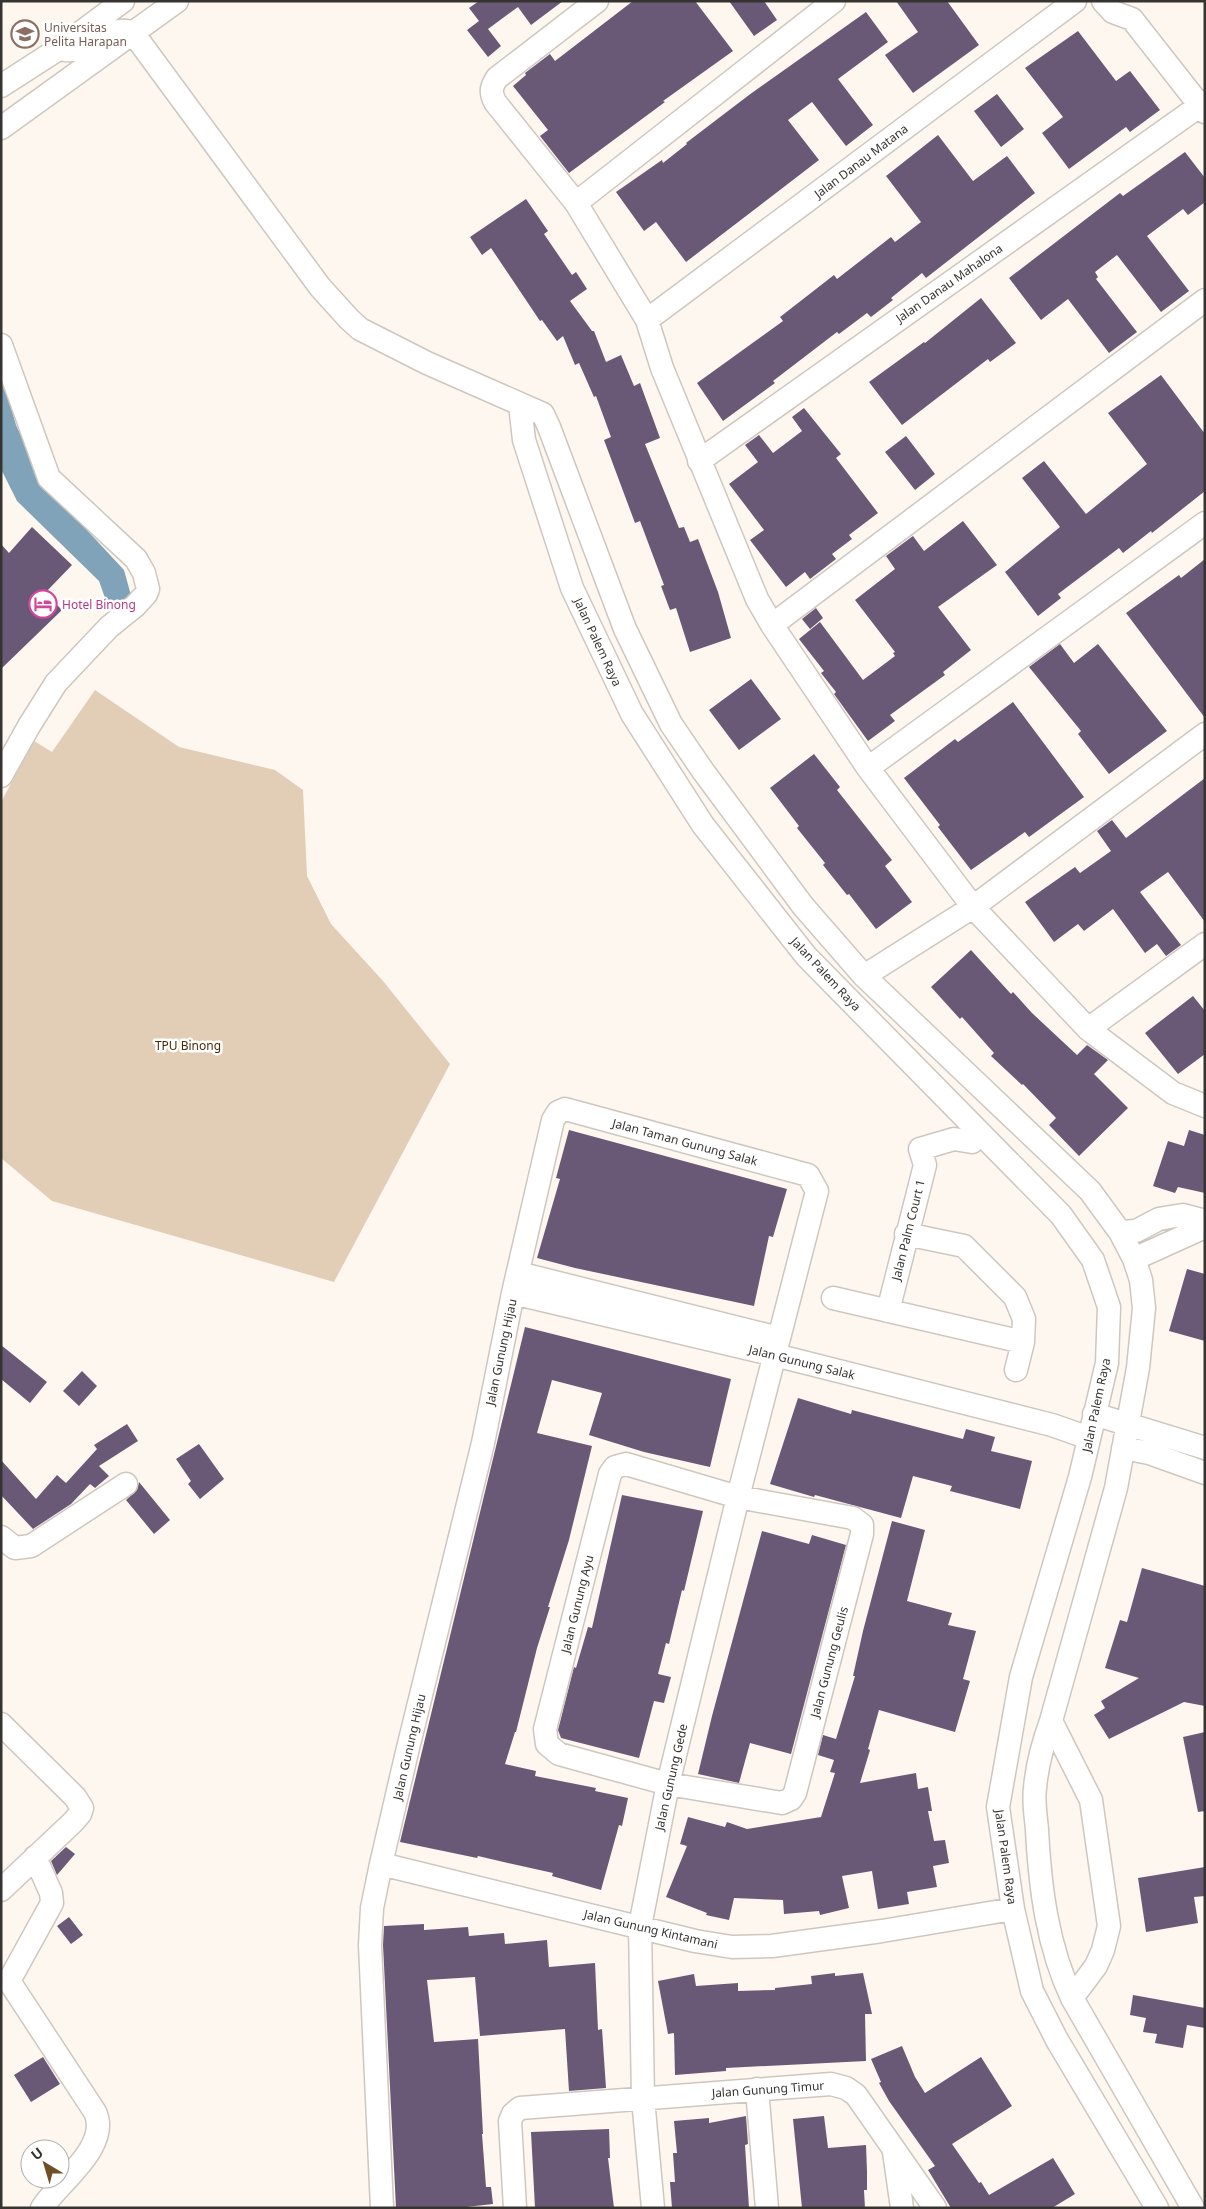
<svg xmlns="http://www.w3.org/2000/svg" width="1206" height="2209" viewBox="0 0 1206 2209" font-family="'Noto Sans',sans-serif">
<rect width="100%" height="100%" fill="#fef7ef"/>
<!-- green -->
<path fill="#e2cdb7" d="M95,690L179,747L275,770L303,790L307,876L331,924L383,981L450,1064L334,1282L52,1201L1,1158V802L34,741L52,752Z"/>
<!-- water -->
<path fill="#81a3b9" d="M1,371L16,425L44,484L124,570L132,599L111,615L99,581L17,501L1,469Z"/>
<!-- building -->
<path fill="#6a5976" d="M479,1H563L531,25L518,7L488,29L501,46L488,57L467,30L479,21L469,8Z
M633,1H695L733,51L663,101L665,102L569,173L540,136L548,130L513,86L526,75L525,73L550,54L555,61Z
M729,1H764L777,20L754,36Z
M896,1H947L979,45L913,93L885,55L918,32Z
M866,12L888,42L838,79L873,125L846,146L812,102L788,120L819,160L686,262L656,222L644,231L616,192L662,160L663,163L687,144L686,143L749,95Z
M1078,31L1116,81L1130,71L1160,110L1130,132L1126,127L1069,169L1042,133L1063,117L1025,68Z
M997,94L1024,129L1001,147L974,111Z
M938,135L973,181L1007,156L1035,193L926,278L922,273L891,298L893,300L871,317L867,313L839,334L837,332L773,381L775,383L723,421L697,383L783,321L780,317L834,275L837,279L891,237L895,242L921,222L886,176Z
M1185,152L1205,178V202L1188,215L1183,209L1147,236L1189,291L1161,312L1117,255L1095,272L1098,277L1096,279L1137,332L1109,353L1068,299L1041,320L1009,278L1120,193L1123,196Z
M526,199L548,231L544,234L572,275L576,272L587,289L570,301L592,331H594L606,362L621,355L634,386L640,383L660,438L645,444L679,528L684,527L690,542L698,539L718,592L731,638L690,652L676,608L670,610L661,586L664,585L640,521L635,523L604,440L611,437L596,396L594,397L579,363L575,365L563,336L557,341L542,320L540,321L491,248L482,255L470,237Z
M981,298L1016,343L990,362L988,359L902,425L869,382L924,342L925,343Z
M1161,375L1205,434V491L1152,533L1151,531L1123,553L1119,548L1058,594L1061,598L1038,616L1005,572L1060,527L1022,478L1044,461L1086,514L1147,464L1108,413Z
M804,408L841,454L836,458L878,513L849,535L852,539L832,554L836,559L810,579L805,572L786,587L750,540L764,530L729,484L758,462L745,445L759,435L773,453L802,431L792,417Z
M906,436L935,474L915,490L885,452Z
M963,521L997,565L938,607L971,650L943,672L945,675L890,715L895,721L868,741L834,694L836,692L821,673L824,671L799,639L820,622L863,680L895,656L893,653L895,652L855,600L895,569L886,556L913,536L924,551Z
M32,527L72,565L45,593L62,610L1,669V544L9,553Z
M1205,559V718L1126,613L1179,575L1181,578Z
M816,608L823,618L810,629L802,619Z
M1060,644L1074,663L1098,644L1167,731L1109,774L1078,734L1081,731L1029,667Z
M751,679L781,719L739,750L709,710Z
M1013,702L1084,797L1029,837L1025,832L971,870L938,827L940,825L904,778L955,739L958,742Z
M814,754L840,787L837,790L892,860L885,866L912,902L876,929L849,894L847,895L823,865L825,863L797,828L799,826L770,788Z
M1205,778V922L1168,872L1140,892L1181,945L1166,956L1157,944L1145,953L1113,909L1084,931L1078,924L1054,942L1025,902L1075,867L1080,873L1111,851L1097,831L1112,820L1126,838Z
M971,950L1011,994L1013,992L1032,1013L1077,1055L1087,1045L1108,1060L1094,1074L1128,1108L1079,1156L1049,1125L1056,1118L1023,1084L1022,1085L991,1056L994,1053L962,1017L960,1019L931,987Z
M1193,996L1205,1011V1054L1178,1074L1145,1033Z
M569,1130L787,1189L773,1237L769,1236L754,1306L575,1268L537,1258L560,1179L556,1178Z
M1189,1130L1205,1135V1193L1178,1187L1175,1193L1153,1186L1168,1141L1184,1146Z
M1187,1269L1205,1274V1341L1169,1331Z
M525,1327L731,1379L710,1467L644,1452L589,1435L602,1393L552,1380L537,1433L592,1446L569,1540L548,1607H550L537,1648L516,1732H515L505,1764L536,1771L535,1776L596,1788L595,1791L628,1798L622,1826L619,1825L601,1890L552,1876L553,1873L517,1865L478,1856L477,1858L400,1842Z
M1,1345L47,1382L30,1403L1,1379Z
M82,1371L97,1386L79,1406L63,1391Z
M798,1398L851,1414L852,1410L963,1439L966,1429L995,1437L991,1451L1032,1461L1020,1509L950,1491L952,1486L913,1476L901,1518L815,1495L814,1497L770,1484Z
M127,1424L138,1441L99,1466L109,1476L95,1488L90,1484L71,1504L33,1529L1,1495V1460L36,1499L57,1475L66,1483L97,1449L94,1445Z
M199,1444L224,1479L200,1499L188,1484L191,1481L176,1459Z
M139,1482L170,1520L154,1534L126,1500L137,1490Z
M622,1495L703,1511L684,1591L682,1590L669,1644L666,1643L658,1674L671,1677L664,1703L654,1701L639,1758L561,1738L558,1730L574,1667L576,1668L588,1627L592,1628Z
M892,1521L925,1530L907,1601L952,1613L948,1625L976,1631L963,1679L970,1681L955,1732L879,1710L868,1749L870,1750L860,1783L916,1773L918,1789L928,1787L932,1811H928L934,1841L945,1840L949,1863L933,1866L937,1887L907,1892L909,1904L878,1909L872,1871L842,1876L849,1908L820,1915L819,1911L784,1914L783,1900L734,1898L729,1920L706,1915L707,1913L666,1897L687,1846L680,1844L688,1817L725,1827L727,1822L747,1829L821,1817L835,1773L830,1772L834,1760L818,1755L823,1735L836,1739L855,1676H853L863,1631Z
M762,1531L809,1544L812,1535L846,1545L791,1754L750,1743L739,1783L698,1774L712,1716Z
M1142,1568L1205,1586V1706L1184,1702L1109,1739L1094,1715L1105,1708L1101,1701L1139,1678L1105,1668L1120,1620L1127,1622Z
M1205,1732V1811L1198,1812L1183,1737Z
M66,1847L75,1854L57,1875L51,1861Z
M1205,1867V1896L1194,1897L1198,1923L1146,1932L1138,1878Z
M69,1917L83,1935L71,1944L57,1926Z
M424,1924V1930L468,1927L469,1936L504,1933L505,1944L547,1940L549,1967L595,1963L598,2030L602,2029L606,2088L569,2091L565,2029L480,2036L475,1977L427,1980L434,2042L478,2039L483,2134H482L486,2187H491L493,2204L457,2208H396L383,1945L384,1926Z
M835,1973V1976L863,1973L872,2014H865L866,2061L726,2068V2071L675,2075L674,2033L668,2034L658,1981L694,1974L696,1986L738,1983V1991L775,1990V1988L812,1984L811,1976Z
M1133,1995L1205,2008V2028L1187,2025L1183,2048L1155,2043L1157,2034L1143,2032L1146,2018L1130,2015Z
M902,2046L915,2077L925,2093L981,2057L1012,2106L952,2144L979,2183L981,2182L989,2195L1053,2158L1075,2194L1052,2208H951L928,2170L935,2166L889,2101L879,2083L881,2082L871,2059Z
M43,2057L60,2084L31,2102L14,2075Z
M746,2116L748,2144L745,2145L749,2208H672L670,2182H675L673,2153H677L674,2121L709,2118V2123Z
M824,2116L828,2148L866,2145L867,2171V2190H864L865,2208H802L793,2119Z
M609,2129L610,2158H608L614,2208H535L531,2132Z"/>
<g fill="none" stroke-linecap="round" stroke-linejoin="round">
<!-- minor casing -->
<g stroke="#cec7c0" stroke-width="25">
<path id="minor" d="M597,1L497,78C491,87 490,92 495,102L576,203L647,320L662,368L757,599L772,625L868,768L973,907L1088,1029L1173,1093L1205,1106
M1103,1L1113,12L1132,19L1205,112
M60,48C82,60 109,21 133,33L320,287L349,319L360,329L427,363L543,414L549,427L625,629L671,724L703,771L803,906L864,976L1090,1191L1120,1232L1134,1259L1141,1280L1144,1308L1138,1368L1116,1488L1051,1721C1043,1743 1037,1765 1035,1788C1033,1801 1036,1817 1037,1830C1040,1887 1047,1945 1072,1998L1193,2208
M1,86L60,48L123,1
M1,128L177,1
M576,203L834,1
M647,320L1075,1
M1,345L49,478L136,559L144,573L148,589L146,594L135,606L109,627L56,683L29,726L1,776
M520,405L524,440L572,588L632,714L703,825L806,956L1061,1215L1093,1260L1109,1307L1107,1363L1080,1477L1021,1677L998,1807L1013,1909L1032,1991L1057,2040L1157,2208
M699,461L1205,102
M772,625L1205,300
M868,768L1205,523
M864,976L973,907L1205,734
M1088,1029L1205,944
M1120,1232L1136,1231L1159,1219L1170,1217L1183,1215L1205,1221
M906,1234L964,1246L1015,1297L1024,1319L1023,1342L1016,1370
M1134,1259L1205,1227
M518,1273L779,1338
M513,1293L775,1355L1052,1425L1089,1438
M833,1298L1023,1342
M888,1311L925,1165L920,1149L954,1139L972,1142
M1094,1414L1205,1448
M1123,1448L1149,1453L1205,1473
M626,1464L738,1497L853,1518L862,1525V1534L795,1793L791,1799L782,1803L668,1784L559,1754L547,1744L545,1729L610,1474L615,1467Z
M1,1537L15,1548L31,1546L126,1484
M1051,1721L1091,1800L1109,1926L1103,1950L1096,1966L1072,1998
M1,1724L75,1797L82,1808L80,1814L72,1823L1,1890
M35,1857L51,1893L52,1903L9,1981L95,2112C111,2146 59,2182 42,2208
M381,1864L695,1941L732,1947L772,1946L882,1931L1013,1909
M757,2089L767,2208
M894,2152L902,2208
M382,2208L370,1945L372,1908L381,1864L407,1752L483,1443L513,1293L553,1120L558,1112L565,1109L808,1175L817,1191L738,1497L668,1784L640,1926L643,2099L653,2208
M515,2208L510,2121L513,2114L520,2108L831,2084L846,2088L856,2095L935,2208"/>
</g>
<!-- minor -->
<use href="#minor" stroke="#fff" stroke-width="22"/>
</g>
<!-- icons -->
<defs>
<g id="university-ring" transform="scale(1.4375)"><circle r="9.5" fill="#fff" stroke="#8d6e63" stroke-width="1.5"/><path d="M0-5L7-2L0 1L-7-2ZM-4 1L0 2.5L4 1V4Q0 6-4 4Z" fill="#8d6e63"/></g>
<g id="hotel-ring" transform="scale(1.4375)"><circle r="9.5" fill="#fff" stroke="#d1479c" stroke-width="1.5"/><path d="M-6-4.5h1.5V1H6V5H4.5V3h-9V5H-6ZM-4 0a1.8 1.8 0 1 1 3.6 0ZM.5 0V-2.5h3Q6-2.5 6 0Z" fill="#d1479c"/></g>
</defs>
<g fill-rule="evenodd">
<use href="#university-ring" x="25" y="34"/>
<use href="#hotel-ring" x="43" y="604"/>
</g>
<g text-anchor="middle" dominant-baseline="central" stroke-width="5" stroke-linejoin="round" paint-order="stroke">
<!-- education labels -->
<g font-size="12" fill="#785e54" stroke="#fff" text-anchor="start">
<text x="44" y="27">Universitas<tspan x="44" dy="14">Pelita Harapan</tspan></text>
</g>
<!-- street labels -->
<g font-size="12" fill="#363431" stroke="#fff">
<text transform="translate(861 161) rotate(-37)">Jalan Danau Matana</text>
<text transform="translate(949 283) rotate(-35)">Jalan Danau Mahalona</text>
<text transform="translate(598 642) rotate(65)">Jalan Palem Raya</text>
<text transform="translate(826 974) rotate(47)">Jalan Palem Raya</text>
<text transform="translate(685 1142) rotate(15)">Jalan Taman Gunung Salak</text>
<text transform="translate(908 1230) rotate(-76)">Jalan Palm Court 1</text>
<text transform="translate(501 1352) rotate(-78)">Jalan Gunung Hijau</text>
<text transform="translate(802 1362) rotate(14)">Jalan Gunung Salak</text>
<text transform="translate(1096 1405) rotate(-78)">Jalan Palem Raya</text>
<text transform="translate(577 1604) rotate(-76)">Jalan Gunung Ayu</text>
<text transform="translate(829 1662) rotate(-75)">Jalan Gunung Geulis</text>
<text transform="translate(409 1747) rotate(-77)">Jalan Gunung Hijau</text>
<text transform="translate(671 1777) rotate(-77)">Jalan Gunung Gede</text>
<text transform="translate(1006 1857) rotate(82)">Jalan Palem Raya</text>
<text transform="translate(651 1929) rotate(13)">Jalan Gunung Kintamani</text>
<text transform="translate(768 2089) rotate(-4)">Jalan Gunung Timur</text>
</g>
<!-- hotel labels -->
<g font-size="12" fill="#b23c85" stroke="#fff" text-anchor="start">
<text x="62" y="604">Hotel Binong</text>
</g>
<!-- park labels -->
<g font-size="12" fill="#472b06" stroke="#fff">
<text x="188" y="1045">TPU Binong</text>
</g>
</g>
<!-- border -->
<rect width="1206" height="2209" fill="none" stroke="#363431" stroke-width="5"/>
<!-- north arrow -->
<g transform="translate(45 2164) rotate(322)"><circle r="24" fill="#ffffff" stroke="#afaead"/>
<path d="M0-4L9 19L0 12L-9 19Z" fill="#6f4f25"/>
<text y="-8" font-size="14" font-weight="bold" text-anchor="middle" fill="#363431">U</text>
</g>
</svg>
